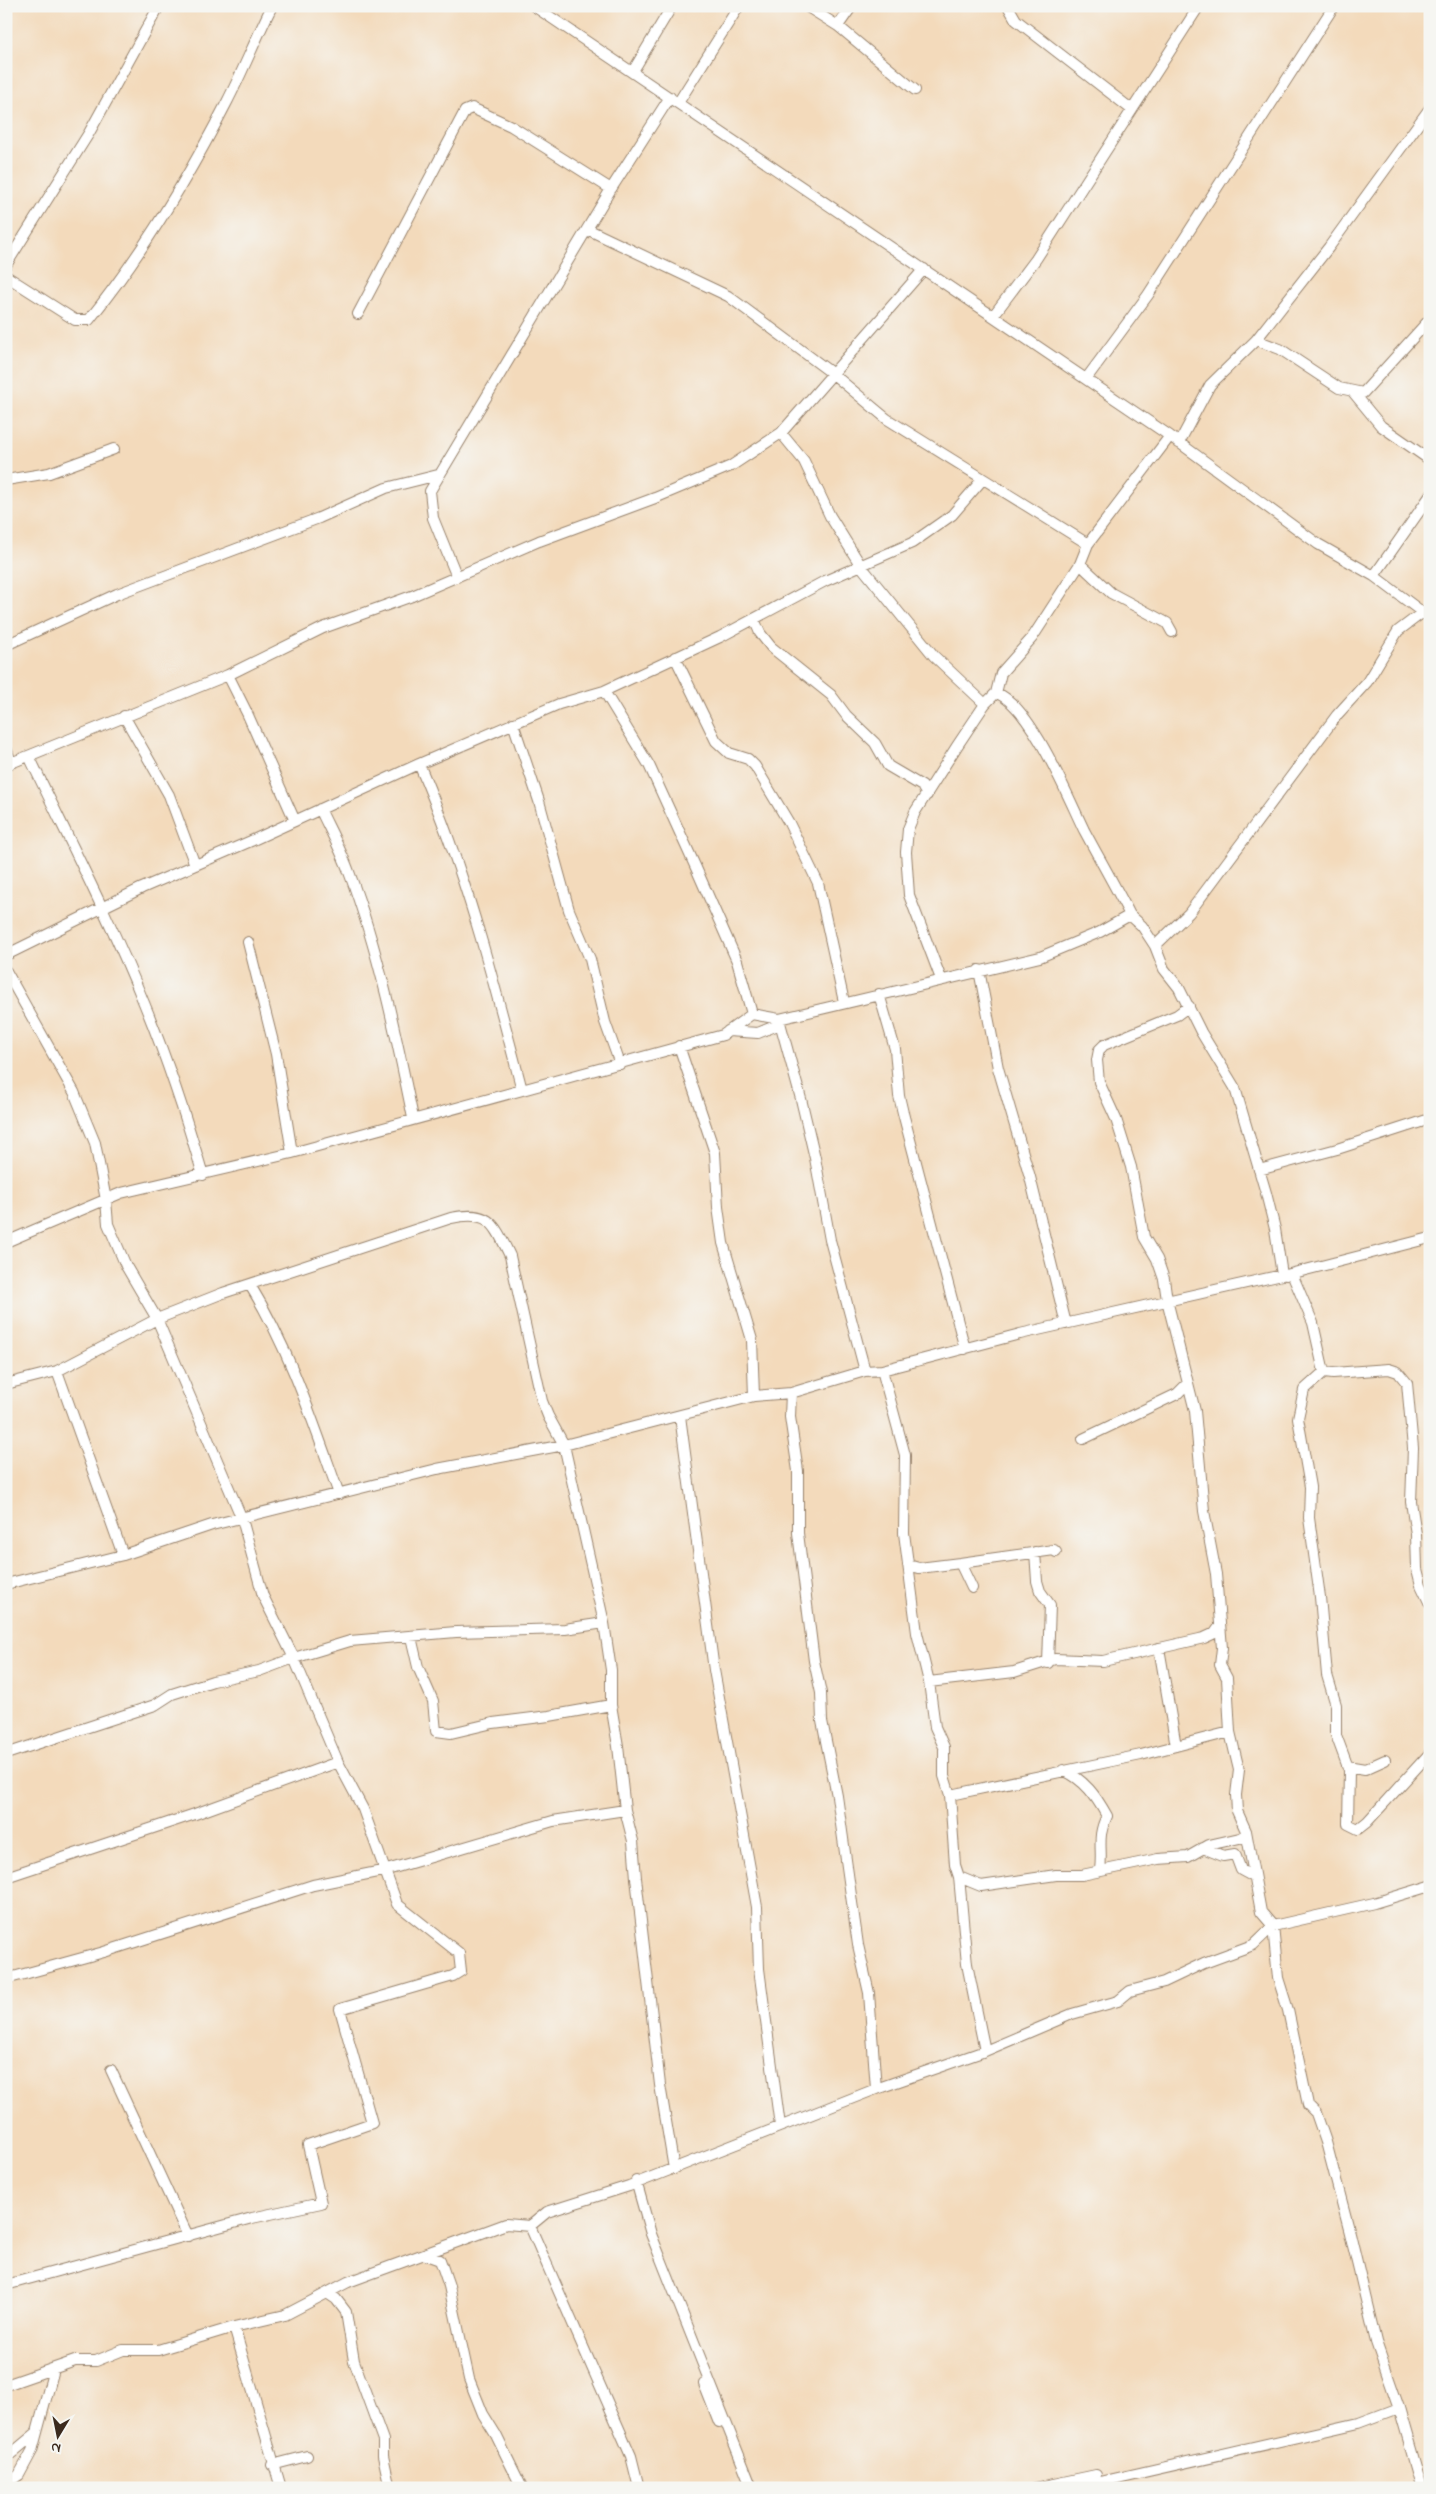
<svg xmlns="http://www.w3.org/2000/svg" width="1436" height="2494" viewBox="0 0 1436 2494" font-family="'Indie Flower',sans-serif">
<rect width="100%" height="100%" fill="#f6f6f2"/>
<filter id="ink" filterUnits="userSpaceOnUse"><feTurbulence type="fractalNoise" baseFrequency=".02" numOctaves="2"/><feDisplacementMap in="SourceGraphic" scale="10" xChannelSelector="R" yChannelSelector="G"/><feConvolveMatrix kernelMatrix="1 2 1 2 8 2 1 2 1" color-interpolation-filters="sRGB"/></filter>
<filter id="wash" filterUnits="userSpaceOnUse"><feTurbulence type="fractalNoise" baseFrequency=".0096" numOctaves="4" result="noise"/><feDisplacementMap in="SourceGraphic" scale="20" xChannelSelector="R" yChannelSelector="G"/><feGaussianBlur stdDeviation="1.12" result="paint"/><feColorMatrix in="noise" values="0 0 0 0 0 0 0 0 0 0 0 0 0 0 0 0 0 1.4 0 .05"/><feComposite in="paint" operator="in"/></filter>
<g filter="url(#wash)">
<rect width="100%" height="100%" fill="#f3dabb"/>
</g>
<g filter="url(#ink)">
<g fill="none" stroke-linecap="round" stroke-linejoin="round">
<!-- minor casing -->
<g stroke="#97826c" stroke-width="12">
<path id="minor" d="M534,6L1170,436L1318,544L1374,576L1430,618
M806,6L838,26L915,90
M1008,6L1016,20L1131,109
M838,26L852,6
M633,71L672,6
M678,103L739,6
M587,229L728,296L833,374L887,419L1088,544
M6,265L89,133L159,6
M6,276L75,320H89C142,254 188,178 227,102C243,71 256,38 272,6
M358,314L465,111L472,108L511,126L611,189
M993,316L1036,259L1199,6
M1256,340L1280,349L1339,388L1363,393L1430,319
M1086,379L1148,295L1334,6
M1353,392L1381,426L1430,460
M781,433L804,461L830,516L861,566L934,656L985,704
M1179,443L1210,385L1256,340L1329,247L1430,108
M6,480L49,473L114,449
M1080,564L1111,593L1167,623L1172,632
M1374,576L1430,496
M457,577L433,518L430,491L611,189L670,97
M754,619L760,633L771,647L831,695L846,715L875,743L888,766L922,786L927,795
M6,645L117,594L319,518L386,488L438,475
M675,657L716,741L729,753L748,759L755,766L789,823L818,883L844,1002
M228,675L247,713L295,821
M604,691L649,765L696,868L737,961L752,1014
M124,716L169,795L195,865
M513,723L539,801L569,910L590,959L605,1022L620,1064
M6,748L11,763
M29,756C68,838 110,919 144,1003C167,1059 186,1117 203,1175
M419,764C465,870 493,978 522,1090
M6,765L228,675L323,628L412,596L539,541L655,498L731,466L781,433L924,269
M320,809C330,830 341,850 349,872C379,952 396,1035 413,1118
M248,942L276,1054L292,1153
M1155,946L1189,913L1337,715L1367,682L1398,631L1422,613
M6,955L142,888L251,841L419,764L559,704L604,691L720,637L825,581L912,543L952,515L982,480
M979,970L998,1068L1030,1177L1066,1324
M6,971L74,1092L95,1143L106,1200L108,1224L126,1266L157,1319L242,1519L263,1596L294,1658L338,1762L363,1809L397,1904L459,1953L461,1971L453,1976L340,2009L372,2123L308,2145L321,2203L252,2218L6,2285
M941,979L909,895L906,852L908,829L915,812L957,746L985,704L996,693
M879,994L895,1049L899,1096L903,1113L965,1349
M1189,1006L1177,1015L1104,1045L1099,1050L1097,1060L1099,1082L1116,1119L1131,1167L1144,1237L1157,1259L1164,1279L1167,1300L1195,1411L1204,1511L1216,1574L1222,1648L1220,1665L1227,1678L1230,1732L1239,1770L1236,1795L1237,1811L1246,1831L1261,1912L1273,1926L1278,1978L1288,2010L1308,2105L1316,2113L1326,2142L1350,2233L1376,2342L1399,2408L1422,2488
M779,1019L801,1099L815,1158L830,1240L865,1371
M728,1031L758,1033L780,1024
M679,1046L715,1153L718,1207L723,1243L752,1340L754,1396
M1259,1170L1337,1149L1430,1119
M6,1242L121,1193L292,1153L723,1035L752,1014L779,1019L1040,957L1100,932L1130,915
M1292,1274L1313,1323L1324,1372L1304,1390L1298,1418L1310,1487L1309,1518L1320,1597L1327,1675L1336,1705V1735L1349,1770L1348,1824L1358,1829L1367,1822L1430,1753
M1286,1275L1430,1238
M250,1285C290,1350 313,1422 339,1494
M882,1370L905,1455L904,1533L917,1633L929,1682L935,1727L944,1747V1776L950,1795L955,1865L959,1877L967,1964L985,2051
M57,1371L123,1555
M1324,1372L1333,1373L1389,1369L1398,1372L1407,1383L1413,1448L1411,1502L1416,1534L1417,1569L1421,1585L1430,1604
M6,1384L57,1371L157,1319L223,1293L451,1218C490,1210 494,1223 510,1256L542,1401L548,1416L564,1445L604,1623L611,1670V1705L618,1746L625,1810L633,1841L636,1878L660,2085L674,2169
M791,1393L790,1417L798,1471V1533L814,1661L821,1693L822,1721L837,1796L858,1945L869,1993L876,2089
M680,1416L714,1670L757,1907L759,1969L780,2126
M1083,1439L1177,1394L1188,1383
M1035,1552L1037,1581L1040,1591L1050,1605L1048,1663
M960,1563L1054,1550L1056,1552
M908,1565L919,1568L960,1563L972,1588
M6,1584L123,1555L212,1525L437,1469L564,1445L754,1396L791,1393L865,1371L882,1370L1020,1334L1282,1275L1275,1229L1266,1193L1235,1088L1201,1032L1179,988L1164,969L1155,946L1142,926L1130,915C1115,886 1099,858 1084,830C1068,797 1030,704 996,693L1001,673L1032,638L1080,564L1088,544L1170,436
M411,1637L418,1667L433,1701L436,1731L451,1733L493,1723L549,1716L611,1705
M1159,1648L1176,1746
M929,1682L1014,1672L1055,1659L1103,1661L1204,1638L1215,1633L1220,1626
M6,1754L155,1705L172,1694L213,1681L259,1671L294,1658L350,1641L456,1632L565,1629L604,1623
M1347,1766L1365,1769L1385,1760
M1063,1770C1085,1780 1096,1796 1107,1816C1096,1837 1103,1849 1100,1870
M950,1795L1141,1755L1230,1732
M1203,1848L1223,1856L1235,1854L1241,1870L1254,1877
M6,1877L195,1814L338,1762
M959,1877L981,1886L1056,1875H1082L1158,1859L1188,1857L1209,1845L1244,1837L1246,1831
M6,1979L104,1952L313,1885L387,1870L553,1821L625,1810
M111,2070L188,2236
M636,2181L651,2234L752,2488
M530,2226L631,2456L639,2488
M426,2255L440,2260L449,2286L469,2379L483,2414L496,2435L522,2488
M327,2293L336,2299L346,2312L354,2361L383,2440V2456L390,2488
M234,2327L281,2488
M704,2384L719,2422
M6,2385L75,2361H96L123,2350H158L234,2327L285,2315L348,2282L506,2224L530,2226L547,2212L629,2186L876,2089L985,2051L1072,2014L1118,2001L1130,1991L1164,1982L1204,1963L1253,1945L1273,1926L1374,1903L1430,1886
M6,2458L35,2434
M272,2465L307,2456
M6,2484L19,2475L32,2451L54,2369
M1035,2488L1096,2475
M1074,2488L1359,2423L1399,2408"/>
</g>
<!-- minor -->
<use href="#minor" stroke="#fff" stroke-width="10"/>
</g>
</g>
<!-- margin -->
<rect width="1436" height="2494" fill="none" stroke="#f6f6f2" stroke-width="25"/>
<!-- north arrow -->
<g transform="translate(58 2436) rotate(190)" stroke="#f6f6f2" stroke-width="4" paint-order="stroke">
<path d="M0-4L9 19L0 12L-9 19Z" fill="#3b2a1e"/>
<text y="-8" font-size="14" font-weight="bold" text-anchor="middle" fill="#3b2a1e">N</text>
</g>
</svg>
